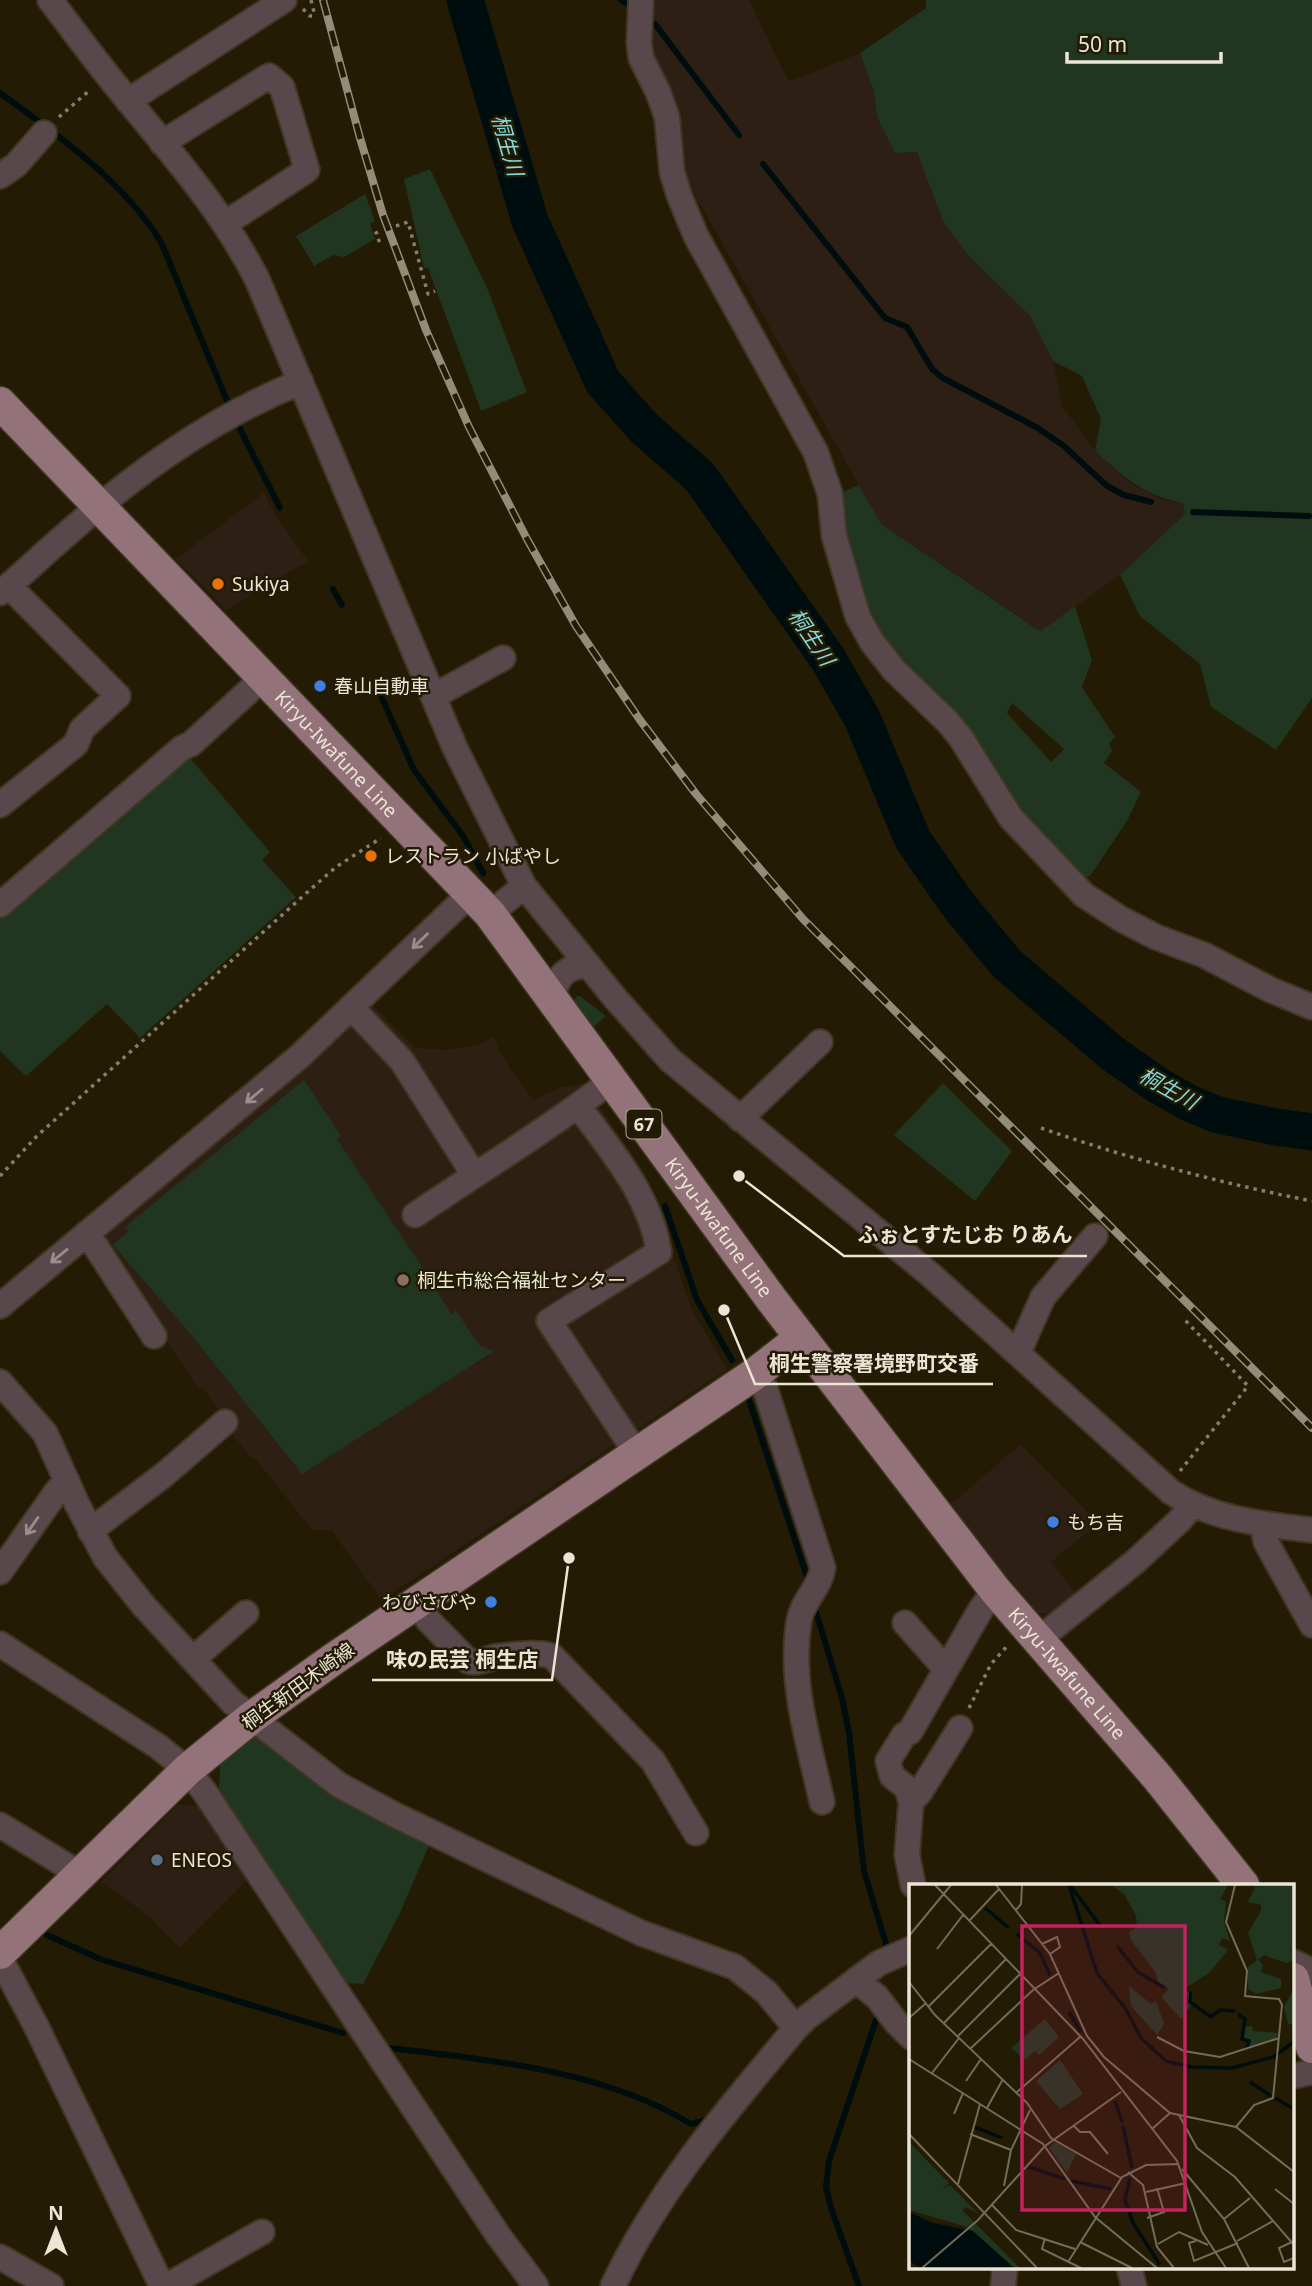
<svg xmlns="http://www.w3.org/2000/svg" width="1312" height="2286" viewBox="0 0 1312 2286" font-family="'Noto Sans','Noto Sans JP',sans-serif">
<rect width="100%" height="100%" fill="#231b03"/>
<!-- commercial -->
<path fill="#2e1f14" d="M647,0H749L787,78L791,81L860,53L874,91L877,118L917,152L943,221L967,254L1030,316L1053,361L1063,407L1095,451L1132,484L1164,500L1183,503L1185,514L1120,575L1041,631L881,524L682,172L648,54Z
M264,493L278,519L308,561L226,610L176,559Z
M1021,1444L1098,1523L1051,1562L1076,1594L1053,1614L1038,1613L978,1543L950,1505Z
M179,1804L198,1806L247,1880L179,1948L148,1915L101,1882Z"/>
<!-- education -->
<path fill="#2d2013" d="M371,1003L415,1048L447,1050L481,1044L493,1037L505,1061L533,1100L561,1087L584,1084L645,1173L691,1308L727,1369L382,1600L331,1530H312L255,1458H251L227,1427L230,1424L202,1387L199,1389L97,1239Z"/>
<!-- green -->
<path fill="#213620" fill-rule="evenodd" d="M926,0H1312V698L1276,750L1211,707L1200,664L1140,616L1120,575L1185,514L1183,503C1144,496 1124,477 1095,451L1101,419L1082,376L1053,361L1030,316L967,254L943,221L917,152L895,153L877,117L874,91L860,53L926,8Z
M430,169L487,288L527,392L481,411L428,268H424L404,179Z
M365,194L375,221L370,224L375,239L344,257L333,255L314,266L296,236Z
M859,485L881,524L1037,629L1041,631L1075,606L1092,660L1082,687L1115,737L1109,744L1112,751L1104,763L1141,792L1127,821L1090,876L1079,879L1027,819L967,726L925,691L881,645L857,598L837,505L841,493ZM1012,703L1064,749L1051,762L1007,713Z
M184,751L270,852L262,860L296,897L140,1038L107,1004L26,1076L0,1051V909Z
M577,996H580L606,1016L593,1027L574,1001Z
M304,1080L341,1136L337,1139L428,1276L451,1314L456,1311L480,1346L494,1351L302,1474L194,1338L113,1245L129,1231L125,1227Z
M943,1083L1012,1151L975,1201L894,1135Z
M254,1735L263,1736L433,1836L400,1913L363,1984L347,1983L219,1791L220,1764Z"/>
<g fill="none" stroke-linecap="round" stroke-linejoin="round">
<!-- stream -->
<path stroke="#000d0e" stroke-width="6" d="M621,0L632,7
M655,24L739,135
M0,93C58,135 123,181 161,242L230,408
M763,164L885,318L907,327L932,369L943,378L1036,427L1064,446L1107,486L1124,495L1151,502
M236,421L280,508
M1193,512L1309,516
M333,589L342,605
M381,696L414,770L463,836L483,873
M665,1206L697,1300L732,1360
M749,1400L807,1577
M816,1612L842,1698L849,1733L864,1871L887,1947L883,1949
M47,1935L100,1959L343,2033
M389,2048C489,2060 603,2070 691,2124L710,2119
M859,2286L831,2208L826,2187L829,2161L876,2020"/>
<!-- river -->
<path stroke="#000d0e" stroke-width="37" d="M465,0L530,221L603,382L644,428L700,477L828,659L862,718L913,840L959,906L1007,964L1113,1054L1159,1086L1189,1103L1218,1115L1276,1127L1312,1132"/>
<!-- minor casing -->
<g stroke="#3f3721" stroke-width="28">
<path id="minor" d="M50,0C74,31 97,63 122,93C171,153 222,210 257,279L455,748L524,886L615,998L670,1060L932,1276L1171,1492C1214,1520 1262,1524 1312,1530
M641,0L639,43L641,58L658,92L667,117L672,172L679,195L696,236L816,453L830,494L834,535L843,566L858,617L872,642L894,670L948,722L961,738L1011,818L1084,895L1121,919L1156,937L1204,955L1271,990L1312,1007
M128,101L284,0
M162,143L269,76L282,87L307,170L226,223
M0,176L16,165L44,133
M0,593C21,576 40,557 60,540C130,477 212,417 301,382
M434,696L503,658
M0,805L76,744L82,729L118,696L9,586
M0,905L182,748L191,744L263,678
M490,914L524,886
M553,998C556,977 566,965 589,966
M351,1007L402,1061L474,1175
M579,1107C612,1152 650,1195 659,1252L549,1321L637,1454
M740,1119L820,1042
M415,1215C481,1170 549,1129 612,1080
M87,1233L154,1336
M0,1306L300,1056L470,894
M1018,1353L1043,1297L1095,1236
M756,1373L765,1388L823,1568C820,1588 802,1601 799,1621C789,1682 809,1743 822,1802
M0,1382L45,1433L77,1504L105,1557L143,1605L233,1703L339,1785L393,1814L641,1933L735,1967L766,1992L796,2028
M1262,1524L1266,1542L1312,1625
M90,1531L165,1474L225,1422
M0,1572L57,1491L67,1481
M417,1604L428,1620L468,1661C477,1664 486,1659 495,1657C513,1655 535,1651 552,1656L653,1761L696,1833
M905,1623L946,1669
M1038,1640L1136,1561L1179,1521L1192,1506
M0,1644L159,1747L187,1770L204,1791L498,2235L536,2286
M193,1659L246,1613
M911,1802L920,1792L960,1728
M0,1825L80,1874
M913,1885L907,1855L911,1802L907,1788L892,1776L888,1761L904,1735L910,1732L981,1609L995,1590
M0,1958L36,2026L162,2286
M1293,1962L1312,1971
M856,1980L877,1997L896,2022L911,2037
M1293,2076L1312,2072
M0,2257L51,2286
M1129,2267L1134,2286
M167,2286L262,2232
M613,2286C658,2190 728,2109 796,2028L806,2018L879,1963L911,1949
M1003,2286L1005,2267"/>
</g>
<!-- major casing -->
<g stroke="#3f3721" stroke-width="35">
<g id="major">
<path id="s1" d="M0,403L490,914L772,1300L995,1590L1158,1778L1243,1885"/>
<path d="M0,1953L187,1770L251,1718L332,1660L756,1373L801,1338"/>
<path d="M1293,1979L1312,2047"/>
</g>
</g>
<!-- path -->
<path stroke="#857e6a" stroke-width="3.5" stroke-dasharray="3.5 5" stroke-linecap="butt" d="M311,0L315,16
M303,9L310,16H315
M59,117L90,90
M396,226L408,222L428,294L435,291
M378,232L376,233L381,246
M1041,1128C1130,1159 1220,1183 1312,1201
M0,1176L37,1136L312,888L336,867L381,838
M1180,1471L1248,1386L1184,1319
M969,1708L991,1664L1009,1644"/>
<!-- minor -->
<use href="#minor" stroke="#58474b" stroke-width="24"/>
<!-- major -->
<use href="#major" stroke="#947279" stroke-width="32"/>
<!-- rail casing -->
<g stroke="#938c79" stroke-width="8">
<path id="rail" d="M323,0L360,138L383,215L426,330L469,427L527,539L576,626L640,720L696,794L803,919L1312,1428"/>
</g>
<!-- rail -->
<use href="#rail" stroke="#231b03" stroke-width="5" stroke-dasharray="16" stroke-linecap="butt"/>
</g>
<!-- one-way arrows -->
<defs><path id="oneway-shaft" d="M-6 0H5M1.5-3L5.5 0L1.5 3" fill="none" stroke-width="1.6" stroke-linecap="round" stroke-linejoin="round" transform="scale(1.75)"/></defs>
<g stroke="#9a8e8a">
<use href="#oneway-shaft" transform="translate(420 941) rotate(136)"/>
<use href="#oneway-shaft" transform="translate(254 1096) rotate(140)"/>
<use href="#oneway-shaft" transform="translate(59 1256) rotate(141)"/>
<use href="#oneway-shaft" transform="translate(32 1526) rotate(125)"/>
</g>
<!-- markers -->
<g fill="#e8710a" stroke="#231b03" stroke-width="2.5">
<circle cx="218" cy="584" r="7"/>
<circle cx="371" cy="856" r="7"/>
</g>
<g fill="#3f7fe0" stroke="#231b03" stroke-width="2.5">
<circle cx="320" cy="686" r="7"/>
<circle cx="1053" cy="1522" r="7"/>
<circle cx="491" cy="1602" r="7"/>
</g>
<circle fill="#8d6e63" stroke="#231b03" stroke-width="2.5" cx="403" cy="1280" r="7"/>
<circle fill="#5c6f8a" stroke="#231b03" stroke-width="2.5" cx="157" cy="1860" r="7"/>
<g text-anchor="middle" dominant-baseline="central" stroke-width="5" stroke-linejoin="round" paint-order="stroke">
<!-- shield labels -->
<rect fill="#231b03" stroke="#afa897" stroke-width="2" x="626.5" y="1109.5" width="35" height="29" rx="5"/>
<g font-size="18" font-weight="bold" fill="#ebe5d6">
<text x="644" y="1124">67</text>
</g>
<!-- poi labels -->
<g font-size="19" fill="#ebe5d6" stroke="#231b03" text-anchor="start">
<text x="232" y="584">Sukiya</text>
<text x="334" y="686">春山自動車</text>
<text x="385" y="856">レストラン 小ばやし</text>
<text x="417" y="1280">桐生市総合福祉センター</text>
<text x="1067" y="1522">もち吉</text>
<text x="477" y="1602" text-anchor="end">わびさびや</text>
<text x="171" y="1860">ENEOS</text>
</g>
<!-- street labels -->
<g font-size="19" fill="#ebe5d6" stroke="#231b03">
<text stroke="none"><textPath href="#s1" startOffset="486">Kiryu-Iwafune Line</textPath></text>
<text stroke="none"><textPath href="#s1" startOffset="1096">Kiryu-Iwafune Line</textPath></text>
<text stroke="none"><textPath href="#s1" startOffset="1662">Kiryu-Iwafune Line</textPath></text>
<text transform="translate(298 1686) rotate(-36)">桐生新田木崎線</text>
</g>
<!-- water labels -->
<g font-size="21" font-style="italic" fill="#86d9df" stroke="#231b03">
<text transform="translate(508 145) rotate(74)">桐生川</text>
<text transform="translate(812 637) rotate(56)">桐生川</text>
<text transform="translate(1169 1088) rotate(29)">桐生川</text>
</g>
</g>
<!-- overview -->
<g transform="translate(909 1884)">
<rect width="385" height="385" fill="#231b03"/>
<path d="M202,1H319L311,15L317,17L315,38L321,57L313,54L310,61L319,66L300,89L278,103L276,107L284,108L283,120L272,135L252,113L260,105L249,98L247,89L222,56L220,48L228,43L227,32L215,10ZM347,1H385V76L377,79L355,71L349,76L354,81L352,88L372,95V104L347,110L339,105V83L348,76L339,49L352,27V21L339,18ZM220,102L242,120L247,117L255,140L248,151L222,122ZM385,105V141L379,140L375,123ZM136,135L150,153L130,171L126,167L116,176L102,164ZM343,142L344,147L369,149L368,153L338,165L340,156L334,155V143ZM151,176L174,210L151,225L127,197ZM0,258L40,299L34,305L41,301L70,330L57,323L53,326L111,384H105L58,343L0,326ZM146,258L167,270L158,289L140,264Z" fill="#213620"/>
<path d="M0,328L24,339L64,347L105,384H10L0,376Z" fill="#000d0e"/>
<path fill="none" stroke="#000d0e" stroke-width="3.5" d="M160,1L188,89L216,124L232,154L257,177L282,183L323,184L364,173L385,158M161,1L192,43M76,24L100,44M108,50L131,69L141,91M208,62L229,88L256,104M282,107L281,118L302,133L311,126L326,127M160,128L172,148M329,130L336,135L333,155L340,157L338,164M341,198L362,212M366,214L385,225M206,217L213,238M214,242L223,284M66,243L93,254M120,283L156,295M221,294L216,316L224,339L251,381M162,297L202,305"/>
<path fill="none" stroke="#736c57" stroke-width="2" d="M26,1L174,155L268,277L293,348L317,384M87,1L141,70L178,152L195,173L261,229L327,243L385,288M326,1L317,38L338,87L336,112L370,115L373,121L364,214L345,221L327,243M107,26L112,20L113,1M60,37L90,5M0,52L42,1M133,60L148,53L151,63L141,70M28,65L54,31M0,98L26,131L118,219L142,254L212,294M19,123L82,60M0,134L16,120M34,140L97,75M48,153L111,90M248,153L275,167L311,173L370,154M61,165L124,106L150,89M0,175L134,260L186,333L248,384M23,189L50,154M57,197L72,175M108,208L171,153M78,224L94,195M45,230L54,209M270,231L288,264L326,293L385,361M165,242L171,248H181L199,270M243,245L261,229M0,250L128,384M61,250L102,266M273,285L315,335L340,384M219,288L234,301L248,363L265,384M49,300L71,220M95,302L102,266L121,226M366,305L385,320M237,308L277,299M83,321L107,346L166,365M238,334L255,328L248,304M315,335L341,314M136,354L133,365L172,384M287,357L280,359L285,377L329,359M328,357L364,337M171,358L223,384M383,358L370,364L375,378L385,374M249,360L270,348L299,361M159,378L213,293L237,281L270,280M13,384L69,336L136,262L212,208"/>
<path fill="#c42261" fill-opacity="0.15" stroke="#c42261" stroke-width="3.5" d="M113,42H276V326H113Z"/>
<rect width="385" height="385" fill="none" stroke="#ebe5d6" stroke-width="3.5"/>
</g>
<!-- callouts -->
<path fill="none" stroke="#ebe5d6" stroke-width="2.5" d="M739 1176L844 1256H1087M724 1310L755 1384H993M569 1558L552 1680H372"/>
<g fill="#ebe5d6" stroke="#231b03" stroke-width="2.5">
<circle cx="739" cy="1176" r="7"/>
<circle cx="724" cy="1310" r="7"/>
<circle cx="569" cy="1558" r="7"/>
</g>
<g font-size="21" text-anchor="middle" font-weight="bold" fill="#ebe5d6" stroke="#231b03" stroke-width="5" stroke-linejoin="round" paint-order="stroke">
<text x="965" y="1242">ふぉとすたじお りあん</text>
<text x="874" y="1371">桐生警察署境野町交番</text>
<text x="462" y="1667">味の民芸 桐生店</text>
</g>
<!-- north arrow -->
<g transform="translate(56 2230)" stroke="#231b03" stroke-width="5" paint-order="stroke">
<path d="M0-5L12 26L0 18L-12 26Z" fill="#ebe5d6"/>
<text y="-10" font-size="19" font-weight="bold" text-anchor="middle" fill="#ebe5d6">N</text>
</g>
<!-- scale -->
<path d="M1067 52v10h154v-10" fill="none" stroke="#ebe5d6" stroke-width="3.5"/>
<text x="1078" y="52" font-size="21" fill="#ebe5d6" stroke="#231b03" stroke-width="5" paint-order="stroke">50 m</text>
</svg>
